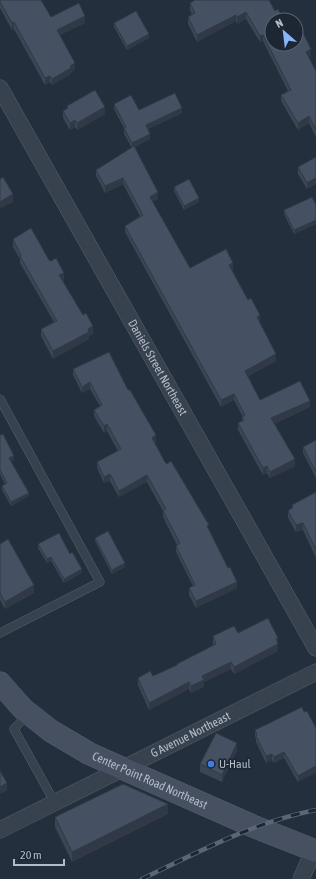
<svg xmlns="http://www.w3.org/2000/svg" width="316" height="879" viewBox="0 0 316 879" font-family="'Asap Condensed',sans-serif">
<rect width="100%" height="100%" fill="#242f3e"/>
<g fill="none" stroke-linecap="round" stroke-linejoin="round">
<!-- service casing -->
<g stroke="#565f6c" stroke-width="9">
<path id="service" d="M0,399L100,582L0,633
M28,714L14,729L55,803"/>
</g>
<!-- minor casing -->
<g stroke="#565f6c" stroke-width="17">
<g id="minor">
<path id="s1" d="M0,88L316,648"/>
<path id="s2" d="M0,830L316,672"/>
<path d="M301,879L314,850"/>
</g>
</g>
<!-- secondary casing -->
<g stroke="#565f6c" stroke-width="23">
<g id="secondary">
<path id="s3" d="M0,683L23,709L51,731L90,754L255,827L316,851"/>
</g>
</g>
<!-- service -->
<use href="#service" stroke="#38414e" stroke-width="8"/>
<!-- minor -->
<use href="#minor" stroke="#38414e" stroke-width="16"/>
<!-- secondary -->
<use href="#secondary" stroke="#465061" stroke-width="22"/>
<!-- rail casing -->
<g stroke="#5a6575" stroke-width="4.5">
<path id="rail" d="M142,879C198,852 254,822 316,810"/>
</g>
<!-- rail -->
<use href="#rail" stroke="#1d2633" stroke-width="3" stroke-dasharray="9" stroke-linecap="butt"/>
</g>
<!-- wall -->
<path fill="#3b4654" d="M0,0L51,17L85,23L60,35L75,69L71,72V74L52,85L50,82L45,85L14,29L12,30L0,8Z
M269,0L272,20L311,56L309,57L316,71V137L309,123L298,130L281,101V95L288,91L263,41L260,42L246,19L237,24L236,21L197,42L188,24V17L192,15L190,10V3Z
M114,23L149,38L127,50L114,27Z
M114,104L139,110L182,113L148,129L150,139L135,147L158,199L152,202L190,268L233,270H232L260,322H259L276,361L248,376L260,400L310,407L274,424L295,466L270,478L267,473L263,475L238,430V423L242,421V417H243L234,400L221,407L125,232V226L140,216L123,184L105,193L96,176V170L132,148L124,134V128L114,109Z
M67,106L105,114L77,130L75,127L70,130L63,118V111L67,108Z
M316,157V184L307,189L298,174V167Z
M174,187L199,202L184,210L174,191Z
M316,205V224L294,234L284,214V210Z
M13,239L49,260L64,280L63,281L93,334L89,336V339L53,359L41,336V329L54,322L20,263V259L13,247Z
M73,369L128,390L156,442L155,443L165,462L209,529L237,588L196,608L189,595V588L193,586L176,552V546L177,545L163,517V511L147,482L119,497L110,481L104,483L97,468V462L118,451L107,431L104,433L94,416V410L100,406L90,389L82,393L73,375Z
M0,435L14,460L11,461L29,496L11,506L2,490V486L5,484L0,474Z
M316,440V478L303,453V447Z
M316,492V558L303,530L296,532L288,518V511L292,508V505Z
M95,538L125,567L112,574L95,541Z
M0,544L34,593L5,609L0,600Z
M38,544L70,554L82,573L64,583L51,561L47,563L38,548Z
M238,633L278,643V651L234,674L231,669L204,682V687L191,693L189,689L149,710L138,685V678L153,676L177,666V664L214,646L213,644V636Z
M304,712L298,782L284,758L274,763L272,760L266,763L256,742V739L255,736V730Z
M237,750L222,782L200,772V764Z
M168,814L72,862L55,827V817Z"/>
<!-- shaded-wall -->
<path fill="#303945" d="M246,12V19L237,24V17Z
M236,15V21L197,42V35Z
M85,16V23L57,36V30Z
M14,22V29L12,30V23Z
M149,34V38L127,50V46Z
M263,35V41L260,42V36Z
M311,49V56L306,59V52Z
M75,63V69L71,72V74L52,85V79Z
M50,76V82L45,85V78Z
M105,107V114L77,130V123Z
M182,108V113L146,130V125Z
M309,116V123L298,130V123Z
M75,120V127L70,130V123Z
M150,134V139L132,149V143Z
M123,178V184L105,193V186Z
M316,178V184L307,189V183Z
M158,192V199L150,203V197Z
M13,194V202L0,209V202Z
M199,198V202L184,210V206Z
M316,220V224L294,234V230Z
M233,263V270L229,271V265Z
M64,273V280L59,283V275Z
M260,315V322L257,324V317Z
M93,326V334L89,336V339L53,359V351Z
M276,354V361L245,377V371Z
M90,382V389L82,393V387Z
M234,394V400L221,407V400Z
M310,401V407L271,425V418Z
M107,424V431L104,433V426Z
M156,435V442L152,445V438Z
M14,456V460L9,462V458Z
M295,459V466L270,478V472Z
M267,466V473L263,475V468Z
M110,474V481L104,483V477Z
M147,475V482L119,497V491Z
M29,493V496L11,506V502Z
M303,523V530L296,532V525Z
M51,557V561L47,563V559Z
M125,563V567L112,574V570Z
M82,569V573L64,583V579Z
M237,582V588L196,608V601Z
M34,585V593L5,609V602Z
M278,638V651L234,674V667Z
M231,662V669L204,682V687L191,693V686L202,676Z
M189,682V689L149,710V703Z
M237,743V750L222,782V775Z
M284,752V758L274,763V757Z
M272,754V760L266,763V756Z
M316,766V773L298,782V776Z
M7,783V791L0,794V787Z
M168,804V814L72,862V852Z"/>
<!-- building -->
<path fill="#455162" stroke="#303945" d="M0,0H41L51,17L79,3L85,16L57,30L75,63L70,66L71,68L52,79L50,76L45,78L14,22L12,23L0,2Z
M195,0H269L275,11L278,9L284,20H272V44H296V35L297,36L303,33L311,49L306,52L316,71V130L309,116L298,123L281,95L291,90L263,35L260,36L246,12L237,17L236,15L197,35L188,17L195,13L190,3Z
M136,11L149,34L127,46L114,23Z
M95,90L105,107L77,123L75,120L70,123L63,111L68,108L67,106Z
M175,93L182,108L146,125L150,134L132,143L124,128L126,127L114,104L131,95L139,110Z
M134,146L158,192L150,197L190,268L226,249L233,263L229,265L248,300L251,298L260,315L257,317L276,354L245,371L260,400L300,381L310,401L271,418L295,459L270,472L267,466L263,468L238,423L244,420L242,417L245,415L234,394L221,400L125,226L143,215L123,178L105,186L96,170Z
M316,157V178L307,183L298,167Z
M3,177L13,194L0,202V179Z
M189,179L199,198L184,206L174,187Z
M312,197L316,205V220L294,230L284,210Z
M31,228L49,260L51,261L56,258L64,273L59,275L83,315L86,313L93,326L88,329L89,332L53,351L41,329L57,321L20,256L21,255L13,239Z
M109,352L128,390H130L156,435L152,438L165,462L167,464L171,461L209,525L207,526L228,568L230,567L237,582L196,601L189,588L195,585L176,546L180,543L163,511L166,509L147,475L119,491L110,474L104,477L97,462L121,449L107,424L104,426L94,410L102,405L90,382L82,387L73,369Z
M3,434L14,456L9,458L29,493L11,502L2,486L7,483L0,470V435Z
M316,440V472L303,447Z
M316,492V550L303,523L296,525L288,511L293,507L292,505Z
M108,531L125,563L112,570L95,538Z
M59,533L70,554L72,552L82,569L64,579L51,557L47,559L38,544Z
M8,539L34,585L5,602L0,593V544Z
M268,618L278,638L276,639L278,644L234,667L231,662L202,676L204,680L191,686L189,682L149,703L138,678L150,671L153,676L177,665V664L216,644L213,636L234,626L238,633Z
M302,707L304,712L307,711L316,728V766L298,776L284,752L274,757L272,754L266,756L256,736L257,735L255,730Z
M216,733L237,743L222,775L200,764Z
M0,771L7,783L0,787Z
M123,784L168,804L72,852L55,817Z"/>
<!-- markers -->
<circle fill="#3f7fe0" stroke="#1d2633" stroke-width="1.5" cx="211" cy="764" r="4"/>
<g text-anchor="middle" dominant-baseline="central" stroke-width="3.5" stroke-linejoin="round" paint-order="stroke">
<!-- street labels -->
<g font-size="12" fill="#b4bcc9" stroke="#1d2633">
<text stroke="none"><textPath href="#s1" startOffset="321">Daniels Street Northeast</textPath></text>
<text stroke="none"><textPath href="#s2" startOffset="213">G Avenue Northeast</textPath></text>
<text stroke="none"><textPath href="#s3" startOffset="181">Center Point Road Northeast</textPath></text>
</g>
<!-- poi labels -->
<g font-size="12" fill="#b4bcc9" stroke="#1d2633" text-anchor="start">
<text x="219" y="764">U-Haul</text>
</g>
</g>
<!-- north arrow -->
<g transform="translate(284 32) rotate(332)"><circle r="19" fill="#1d2633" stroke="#59626f"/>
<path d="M0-3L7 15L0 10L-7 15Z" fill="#8ab4f8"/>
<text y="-6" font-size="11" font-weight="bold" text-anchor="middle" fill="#b4bcc9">N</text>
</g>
<!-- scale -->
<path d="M14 859v6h50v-6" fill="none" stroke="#b4bcc9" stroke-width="2"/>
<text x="20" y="859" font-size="12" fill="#b4bcc9" stroke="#1d2633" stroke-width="3" paint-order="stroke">20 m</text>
</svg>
